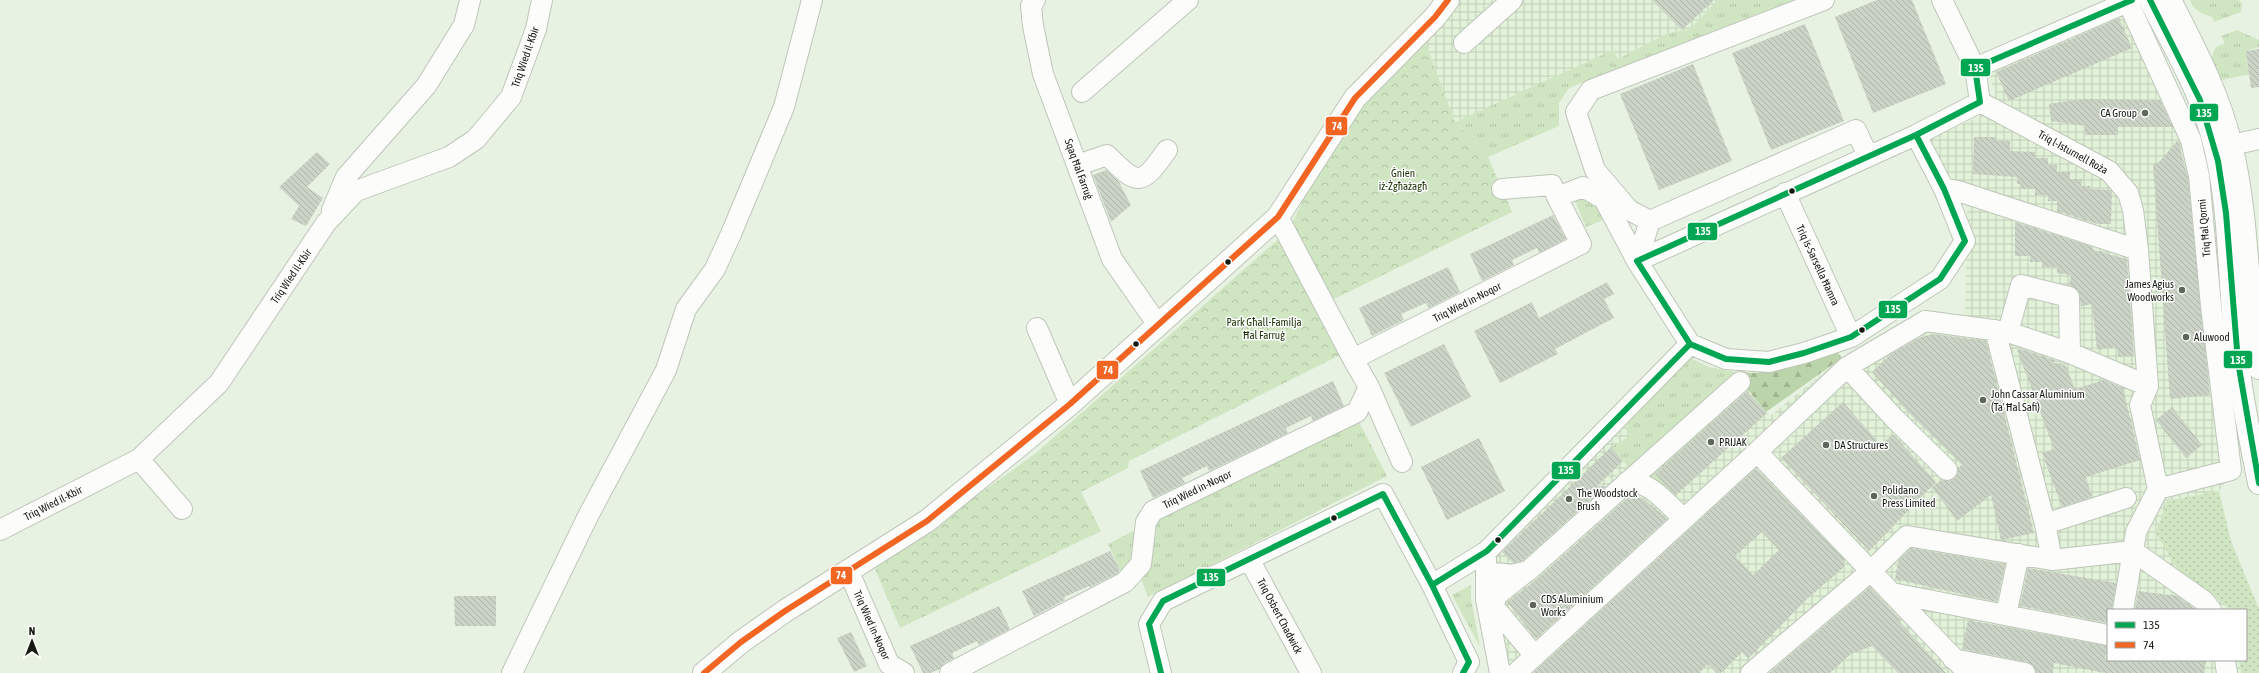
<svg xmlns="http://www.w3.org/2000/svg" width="2259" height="673" viewBox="0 0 2259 673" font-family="'Asap Condensed',sans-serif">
<defs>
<pattern id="industrial-grid" width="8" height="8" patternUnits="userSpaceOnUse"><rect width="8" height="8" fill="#e2f2d8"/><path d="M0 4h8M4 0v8" fill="none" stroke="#c1cfb8"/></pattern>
<pattern id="grass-tufts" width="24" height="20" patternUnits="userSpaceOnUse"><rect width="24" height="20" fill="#d0e5c2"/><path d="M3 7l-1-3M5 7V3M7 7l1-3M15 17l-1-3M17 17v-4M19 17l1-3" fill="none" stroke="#b2c4a6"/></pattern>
<pattern id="forest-firs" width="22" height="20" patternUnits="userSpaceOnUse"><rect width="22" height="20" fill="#bbd4a9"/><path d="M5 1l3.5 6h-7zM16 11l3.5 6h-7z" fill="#a0b590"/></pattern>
<pattern id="park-crowns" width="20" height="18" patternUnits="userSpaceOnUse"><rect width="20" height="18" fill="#d0e5c2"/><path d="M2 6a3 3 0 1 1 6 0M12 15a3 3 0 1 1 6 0" fill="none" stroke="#b2c4a6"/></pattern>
<pattern id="garden-dots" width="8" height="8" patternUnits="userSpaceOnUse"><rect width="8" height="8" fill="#d0e5c2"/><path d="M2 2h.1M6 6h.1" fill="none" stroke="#b2c4a6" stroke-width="1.8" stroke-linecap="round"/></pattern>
<pattern id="building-back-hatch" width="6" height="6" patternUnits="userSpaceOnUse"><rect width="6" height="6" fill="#cbd3c6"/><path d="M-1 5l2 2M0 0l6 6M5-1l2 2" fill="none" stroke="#adb5a9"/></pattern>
</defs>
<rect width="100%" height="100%" fill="#e8f2e2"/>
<!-- industrial -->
<path fill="url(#industrial-grid)" d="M1457,0H1718L1690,29L1668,33L1618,59L1613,50L1455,122L1425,41Z
M2124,8L2182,103L2235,470L2219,491L2167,501L2178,570L2232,610H2108V660H2239L2241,673H1510L1485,558L1689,357L1708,367L1734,372L1770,416L1842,358L1965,316L1967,208L1929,139L1979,117L1995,93L1986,70Z"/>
<!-- grass -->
<path fill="url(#grass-tufts)" d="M1718,0H1793L1569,88L1559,103V126L1488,157L1455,122L1613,50L1618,59L1668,33L1690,29Z
M2190,0H2239L2242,4L2241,12L2214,22L2212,17C2201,13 2194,11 2190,0Z
M2237,30L2259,40V47L2246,51L2248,69L2259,67V72L2222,80C2211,72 2209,58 2216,47L2225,43L2221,36Z
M1593,195L1613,216L1586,227L1575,201Z
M1689,357L1708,367L1734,372L1747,389L1713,422L1732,442L1666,496L1623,461L1611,447L1630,436L1625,422Z
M1358,420L1387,476L1148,597L1142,581L1151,551L1152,528L1158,517Z
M1139,528V554L1123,577L1108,544Z
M1471,585V599L1480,647L1452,595Z"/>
<!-- forest -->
<path fill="url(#forest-firs)" d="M1837,352L1842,358L1766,412L1734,372L1757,373Z"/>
<!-- park -->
<path fill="url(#park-crowns)" d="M1425,41L1455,122L1488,157L1512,212L1330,301L1292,223L1324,158L1366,96Z
M1283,235L1342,354L1129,461L1128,468L1081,492L1101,531L900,628L875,569L1036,453Z"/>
<!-- garden -->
<path fill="url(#garden-dots)" d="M2219,491L2231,541L2259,609V673H2241L2239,660H2246V610H2232L2178,570L2156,533L2167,501Z"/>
<!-- building -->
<path fill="url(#building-back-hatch)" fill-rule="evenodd" d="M1652,0H1714L1682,30Z
M1877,0H1912L1946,84L1873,113L1835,17Z
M2119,18L2132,48L2009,101L1996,72Z
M1805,24L1844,121L1771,150L1732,53Z
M2259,49V87L2251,88L2246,51Z
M1693,64L1732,161L1659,190L1620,94Z
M2082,99L2160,100L2173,127H2118V135H2085V126L2051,121L2049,104Z
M1974,137H1996V141H2010V151L2035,152V158H2048V165H2057V172H2070V179H2082L2081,186H2090V189L2110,190L2112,192L2111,224H2097L2057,211V201H2048V195H2035V189H2021V184H2017V177L1973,174Z
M2178,140L2188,178L2210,395L2170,399L2153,164L2159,162Z
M317,152L330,164L307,187L323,198L306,226L291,219L299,206L279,187Z
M1106,170L1119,182L1131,205L1111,222L1093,175Z
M1553,215L1566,239L1539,253L1537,248L1512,260L1514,265L1482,281L1470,254Z
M2015,222L2093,247V250L2127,259L2134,356L2118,357L2117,347L2097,350L2092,304L2081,306L2078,290L2069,285L2071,275L2057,273V267H2042V262H2030V256H2015Z
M1448,267L1460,292L1429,308L1426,303L1401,314L1404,320L1372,336L1359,308Z
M1607,282L1614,294L1604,299L1614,318L1555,349L1558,354L1500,383L1474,331L1532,302L1539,318Z
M1933,334L1986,341L2034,533L2001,540L1991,495L1957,521L1932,487L1942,480L1950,481L1955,478L1958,468L1962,465L1908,412L1872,372L1891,354L1921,337Z
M1444,344L1471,397L1411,427L1384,373Z
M2021,349L2060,362H2051L2066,366L2075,389L2104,380L2123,388L2140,460L2086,477L2092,497L2062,507L2042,453L2054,449L2017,350Z
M1333,381L1344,406L1313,421L1311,416L1286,428L1288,433L1209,471L1207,466L1182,478L1185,483L1153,498L1140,471Z
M1747,391L1767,413L1676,495L1655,474Z
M1843,402L1881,445L1893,434L1936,482L1869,551L1781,458Z
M2172,407L2202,445L2186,458L2156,420Z
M1479,438L1505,491L1447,520L1421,467Z
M1611,447L1623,461L1597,486H1606L1522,561L1513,563L1502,552Z
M1754,470H1758L1844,559V567L1807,599L1748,659L1742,652L1721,673H1717L1708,664L1699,673H1533ZM1762,532L1779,550L1753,575L1735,556Z
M1632,494L1644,499L1667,519L1536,639L1507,602L1536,580Z
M1911,548L2005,564L1997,602L1895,579L1898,561Z
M1110,551L1120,570L1118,573L1090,587L1089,586L1064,597L1065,600L1034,616L1022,591Z
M2028,568L2116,583L2112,610H2108V623L2020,606Z
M1870,587L1900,619L1899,621L1946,673H1898L1872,646L1851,654L1830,673H1769Z
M2138,591L2178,596L2196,610H2135Z
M454,596H496V626H455Z
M999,606L1010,629L979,645L977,641L952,653L954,658L944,663L940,669L930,673H923L910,646Z
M1968,620L2107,646L2105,660H2206L2204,673H2105L2054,663L2053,673H2036L2033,665L2027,662L1962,649Z
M851,632L867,666L854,672L837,638Z"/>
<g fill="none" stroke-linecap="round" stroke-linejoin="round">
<!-- minor casing -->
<g stroke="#bec6b9" stroke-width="22">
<path id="minor" d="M1035,0L1031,6L1033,26L1043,74L1112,259L1158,325
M1942,0L1975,68L1980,102
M2127,0L2191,140L2199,176L2211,306L2231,470L2158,489
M1464,43L1512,0
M1975,68L2132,0
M1082,92L1188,0
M1980,102L2109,171L2128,193L2133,210L2138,250L2148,386L2140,405L2158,489L2136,532L2133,551L2204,601L2211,610
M2231,145L2259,139
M1078,165L1107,155C1138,186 1141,187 1167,150
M1502,189L1552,185L1557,197
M1944,189L1958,191L2138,250
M1785,193L1851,337
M332,210L346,177L426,86L464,25L470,0
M1278,217L1353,359
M1650,221L1629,210L1595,170L1576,112L1591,90L1824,0
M1637,261L1916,135L1980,102
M1637,261L1650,221L1856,130L1868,156
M1037,328L1070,404
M1995,330L2045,524L2052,560
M2008,332L2021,285L2069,297L2070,353
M1690,344L1726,359L1769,362L1804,353L1851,337L1940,279L1965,241L1944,189L1916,135
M1847,367L1894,418L1947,470
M1369,387L1402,462
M139,459L182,509
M1627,482C1650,480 1667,504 1684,519
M2045,524L2126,498
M0,530L139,459L219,383L326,223L356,191L449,157L476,139L511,97L536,29L542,0
M1249,559L1311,673
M1486,559V599L1500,673
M848,570L889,664L904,673
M1486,572L1512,575L1528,571L1740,382
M1526,572L1496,596L1494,607L1535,656
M1432,585L1487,551L1690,344
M1892,593L2108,635
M2006,615L2019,554
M1953,659L2025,673
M2225,660L2227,673
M512,673L588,516L666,370L686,309L715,269L731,234L784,107L812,0
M950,673L1125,582L1141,564L1146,522L1153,511L1357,412L1369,387L1353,359L1581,244L1557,197L1583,187L1604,199L1637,261L1690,344
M1161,673L1149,624L1163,601L1383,494L1432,585L1469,662L1463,673
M1516,673L1757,452
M1751,673L1871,571L1907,536L2052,560L2133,551L2123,610
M1968,673L1757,452L1847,367L1925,321L2008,332L2070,353L2148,386"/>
</g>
<!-- major casing -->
<g stroke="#bec6b9" stroke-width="24">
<path id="major" d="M704,673L741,642L785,611L927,521L1070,404L1158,325L1278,217L1355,98L1435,17L1448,0"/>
</g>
<!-- highway casing -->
<g stroke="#bec6b9" stroke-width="24">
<path id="highway" d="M2150,0C2172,42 2199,89 2212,135C2231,203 2228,275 2236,345C2240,391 2250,437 2259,483
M2170,0C2194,47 2219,94 2231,145C2249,218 2246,294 2259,368"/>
</g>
<!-- minor -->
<use href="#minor" stroke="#fcfdfb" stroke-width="20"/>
<!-- major -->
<use href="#major" stroke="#fcfdfb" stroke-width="22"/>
<!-- highway -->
<use href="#highway" stroke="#fcfdfb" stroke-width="22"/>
<!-- bus-1 casing -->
<g stroke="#fefefe" stroke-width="9">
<path id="bus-1" d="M2150,0L2200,100L2218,161L2226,213L2238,362L2259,483
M1690,344L1637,261L1916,135L1980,102L1975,68L2132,0
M1690,344L1726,359L1769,362L1804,353L1851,337L1940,279L1965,241L1944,189L1916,135
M1432,585L1487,551L1690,344
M1161,673L1149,624L1163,601L1383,494L1432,585L1469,662L1463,673"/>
</g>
<!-- bus-2 casing -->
<g stroke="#fefefe" stroke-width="9">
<path id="bus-2" d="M704,673L741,642L785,611L927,521L1070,404L1278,217L1355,98L1435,17L1448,0"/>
</g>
<!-- bus-1 -->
<use href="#bus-1" stroke="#00a651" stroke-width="6"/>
<!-- bus-2 -->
<use href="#bus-2" stroke="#f26522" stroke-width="6"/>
</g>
<!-- markers -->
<g fill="#5e665a" stroke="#fefefe" stroke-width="1.5">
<circle cx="2145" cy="113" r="4"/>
<circle cx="2182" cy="290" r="4"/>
<circle cx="2186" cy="337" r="4"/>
<circle cx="1983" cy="400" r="4"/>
<circle cx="1711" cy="442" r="4"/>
<circle cx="1826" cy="445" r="4"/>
<circle cx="1874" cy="496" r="4"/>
<circle cx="1569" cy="499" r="4"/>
<circle cx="1533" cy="605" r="4"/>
</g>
<g fill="#141a10" stroke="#fefefe" stroke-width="1.5">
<circle cx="1792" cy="191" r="3.5"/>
<circle cx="1228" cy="262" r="3.5"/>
<circle cx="1862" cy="330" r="3.5"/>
<circle cx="1136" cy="344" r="3.5"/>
<circle cx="1334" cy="518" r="3.5"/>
<circle cx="1498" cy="540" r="3.5"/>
</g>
<g text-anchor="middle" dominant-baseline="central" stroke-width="3" stroke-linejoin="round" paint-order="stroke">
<!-- street labels -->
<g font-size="11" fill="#141a10" stroke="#fefefe">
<text transform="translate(525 57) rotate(-71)">Triq Wied il-Kbir</text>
<text transform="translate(2073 152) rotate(29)">Triq l-Isturnell Roża</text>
<text transform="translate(1079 169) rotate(70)">Sqaq Ħal Farruġ</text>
<text transform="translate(2204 228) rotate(-95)">Triq Ħal Qormi</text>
<text transform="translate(1818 265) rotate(65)">Triq is-Sarsella Ħamra</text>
<text transform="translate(291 276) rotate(-56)">Triq Wied il-Kbir</text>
<text transform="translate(1467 302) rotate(-27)">Triq Wied in-Noqor</text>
<text transform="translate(1197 489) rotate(-26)">Triq Wied in-Noqor</text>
<text transform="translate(53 503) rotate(-27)">Triq Wied il-Kbir</text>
<text transform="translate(1280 616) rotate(62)">Triq Osbert Chadwick</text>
<text transform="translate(872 625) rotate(66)">Triq Wied in-Noqor</text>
</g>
<!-- poi labels -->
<g font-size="11" fill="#141a10" stroke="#fefefe" text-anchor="start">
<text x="2137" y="113" text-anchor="end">CA Group</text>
<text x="2174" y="284" text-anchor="end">James Agius<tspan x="2174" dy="13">Woodworks</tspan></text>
<text x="2194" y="337">Aluwood</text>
<text x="1991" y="394">John Cassar Aluminium<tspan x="1991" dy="13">(Ta' Ħal Safi)</tspan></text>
<text x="1719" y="442">PRIJAK</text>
<text x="1834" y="445">DA Structures</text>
<text x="1882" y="490">Polidano<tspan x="1882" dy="13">Press Limited</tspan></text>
<text x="1577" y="493">The Woodstock<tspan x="1577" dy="13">Brush</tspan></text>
<text x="1541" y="599">CDS Aluminium<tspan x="1541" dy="13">Works</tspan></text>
</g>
<!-- park labels -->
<g font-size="11" fill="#1d3406" stroke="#fefefe">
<text x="1403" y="173">Ġnien<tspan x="1403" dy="13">iż-Żgħażagħ</tspan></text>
<text x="1264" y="322">Park Għall-Familja<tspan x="1264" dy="13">Ħal Farruġ</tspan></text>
</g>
</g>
<g stroke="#fefefe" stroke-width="1.5">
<rect x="1960" y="58" width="31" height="19" rx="4" fill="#00a651"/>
<rect x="2189" y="103" width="30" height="19" rx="4" fill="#00a651"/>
<rect x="1325" y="116" width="23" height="20" rx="4" fill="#f26522"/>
<rect x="1687" y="222" width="31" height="19" rx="4" fill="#00a651"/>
<rect x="1878" y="300" width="30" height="19" rx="4" fill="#00a651"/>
<rect x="2223" y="350" width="30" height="19" rx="4" fill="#00a651"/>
<rect x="1096" y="360" width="23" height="20" rx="4" fill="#f26522"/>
<rect x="1551" y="461" width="30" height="19" rx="4" fill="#00a651"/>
<rect x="830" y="566" width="23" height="19" rx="4" fill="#f26522"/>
<rect x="1196" y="568" width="30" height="19" rx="4" fill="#00a651"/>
</g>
<g font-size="11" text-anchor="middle" font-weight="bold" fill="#fff">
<text x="1976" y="72">135</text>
<text x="2204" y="117">135</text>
<text x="1337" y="130">74</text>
<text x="1703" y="235">135</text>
<text x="1893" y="313">135</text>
<text x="2238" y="364">135</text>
<text x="1108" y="374">74</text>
<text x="1566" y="474">135</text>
<text x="841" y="579">74</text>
<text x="1211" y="581">135</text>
</g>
<!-- legend -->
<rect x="2107" y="609" width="140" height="52" fill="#fefefe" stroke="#a0a39f"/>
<rect x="2115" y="622" width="20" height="6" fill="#00a651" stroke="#a0a39f"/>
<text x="2143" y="629" font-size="12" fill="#141a10">135</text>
<rect x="2115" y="642" width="20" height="6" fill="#f26522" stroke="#a0a39f"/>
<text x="2143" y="649" font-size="12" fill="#141a10">74</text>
<!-- north arrow -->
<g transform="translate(32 641)" stroke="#fefefe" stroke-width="3" paint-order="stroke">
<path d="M0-3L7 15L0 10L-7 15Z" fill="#141a10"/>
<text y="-6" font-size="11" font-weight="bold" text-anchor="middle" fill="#141a10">N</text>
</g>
</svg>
